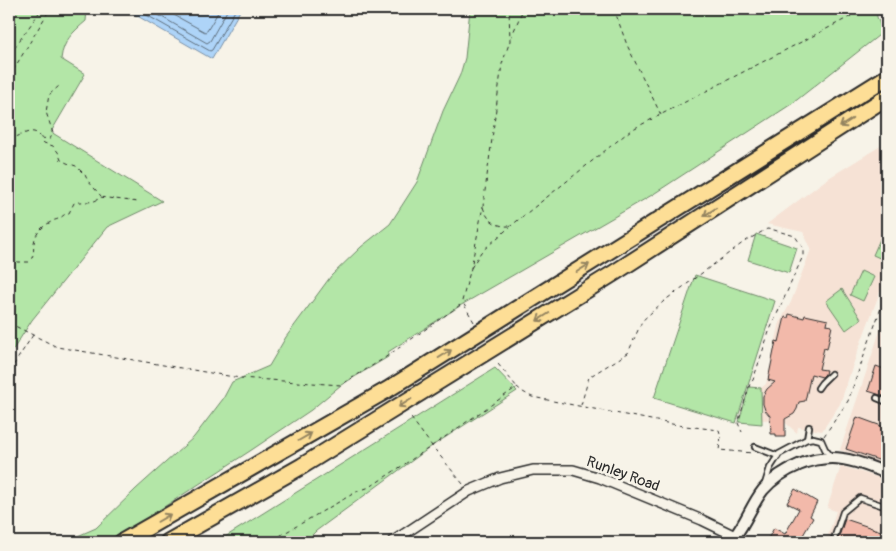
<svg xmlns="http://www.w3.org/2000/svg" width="896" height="551" viewBox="0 0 896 551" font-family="Pangolin,sans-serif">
<rect width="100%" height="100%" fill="#f7f3e8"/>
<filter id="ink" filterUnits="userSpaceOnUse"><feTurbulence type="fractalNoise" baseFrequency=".02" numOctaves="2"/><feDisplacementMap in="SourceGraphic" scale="10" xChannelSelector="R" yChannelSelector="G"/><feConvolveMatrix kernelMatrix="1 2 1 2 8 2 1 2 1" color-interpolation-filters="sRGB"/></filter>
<g filter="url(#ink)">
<!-- built -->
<path fill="#f6e2d5" d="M887,142V273L857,353L840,404L822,431L798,427L797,433L781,419L762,420L761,388L766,384L780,322L791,302L811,249L803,232L767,224L827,179Z
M887,310V465L840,450Z
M841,466L887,480V542H826L836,511L827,508Z"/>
<!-- green -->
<path fill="#b3e6a7" stroke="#6f8869" d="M9,9H87L86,21C73,32 63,41 61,59L85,74L51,132L162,201L107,227L32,320L9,356Z
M470,9H876L877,17L883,32L793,103L652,195L463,304L388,352V357L341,385L311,410L250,451L130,529L104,542H64L96,528L136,489L194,437L223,399L232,382L269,366L286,337L331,276L361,247L390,224L417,182L443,111L460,75L465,58Z
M887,223V247L882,259L873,255Z
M756,234L797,248L789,273L748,260Z
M861,271L874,277L863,301L850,295Z
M695,275L775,301L736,423L654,398Z
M842,289L861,319L846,330L826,301Z
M495,368L517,391L432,446L316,531L305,542H217Z
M749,387L761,388L762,424L739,422Z"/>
<!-- water -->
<path fill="#aed4f8" stroke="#7a90a6" d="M137,9H241L212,59L134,14Z"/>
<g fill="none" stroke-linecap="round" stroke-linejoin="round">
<!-- shore -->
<path stroke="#5f6f7d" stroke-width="1" d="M141,9L143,13L210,51L212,50L236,9
M148,9L207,43L210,41L228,9
M163,9L205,32L207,31L220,9"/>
</g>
<!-- building -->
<path fill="#f2b9aa" stroke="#2b2b2b" d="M789,314L804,318L805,315L828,320L827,325L832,326L827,349L824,348L819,369L826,370L825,374L822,377L811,374L805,401L799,402L797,409L794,414L785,419V437H776V434H771L770,416L765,410L763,404V396L767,389L775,382L768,380L776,341L779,342L785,317L788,318Z
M876,366L887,370V397L868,391Z
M857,417L887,428V463L846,449Z
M795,489L817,502L810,516L813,518L799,542H766L774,528L785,534L799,509L787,503Z
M845,519L887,533V542H837Z"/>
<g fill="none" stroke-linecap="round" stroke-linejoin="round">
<!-- service casing -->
<g stroke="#2b2b2b" stroke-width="8">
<path id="service" d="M818,388C822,381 826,379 831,374
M877,398L887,402
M807,439L809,427
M755,447L778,456
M765,484L770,468L779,454L807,439L813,438L821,440L825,449L832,458
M833,542L843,512L860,498L887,507"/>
</g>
<!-- minor casing -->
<g stroke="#2b2b2b" stroke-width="12">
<path id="minor" d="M392,542L469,491L500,478L533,470H573L600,478L702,520L735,536"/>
</g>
<!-- tertiary casing -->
<g stroke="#2b2b2b" stroke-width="14">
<path id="tertiary" d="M733,542L735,536C746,522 752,504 763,490C781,469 815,454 843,459C858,461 873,468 887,473"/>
</g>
<!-- motorway casing -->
<g stroke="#2b2b2b" stroke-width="19">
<path id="motorway" d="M122,542L387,390L887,77
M168,542L302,466L614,273L887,97"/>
</g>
<!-- path -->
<path stroke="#2b2b2b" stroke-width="1" stroke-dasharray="4 4" stroke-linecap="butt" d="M614,9L627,45L661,115
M511,38L523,9
M9,62C15,42 31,27 41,9
M9,77L50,9
M9,138C19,139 31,125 40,136C41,138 42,141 44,143L53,146L58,152L61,160L67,163L76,166L85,175L88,181L101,196
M41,138L50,139L53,133L46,112L49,95L59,86
M483,207C487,220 496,227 509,226
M9,262H29C35,255 33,251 34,243C35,234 42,226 51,222C53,220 56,220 58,219C63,217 63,214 69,213L74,203C83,200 94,205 100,197L138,202
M471,268L481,252L512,225L631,130L865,9
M474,322L462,301L471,268L483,206L502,64L510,41L509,9
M9,323L57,347L240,378L341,385L383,359L463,303
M498,364L517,387
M9,372L33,335
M581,405L589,377L628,353L642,321L664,301L744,242L767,229L774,230L795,236L803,248V256L769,332L753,380L750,384L738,423L742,432
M411,418L432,446L463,484
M824,436L848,401L887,291
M269,542L278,537
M275,542L281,535L358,491L370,487L432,446L517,387L523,392L532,397L677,425L719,430L721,436L719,450L753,453"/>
<!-- service -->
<use href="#service" stroke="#f7f3e8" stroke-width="4.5"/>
<!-- minor -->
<use href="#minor" stroke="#f7f3e8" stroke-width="9"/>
<!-- tertiary -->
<use href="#tertiary" stroke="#f7f3e8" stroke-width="10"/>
<!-- motorway -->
<use href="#motorway" stroke="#fdde96" stroke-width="15"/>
</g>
<!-- one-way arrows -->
<defs><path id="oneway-shaft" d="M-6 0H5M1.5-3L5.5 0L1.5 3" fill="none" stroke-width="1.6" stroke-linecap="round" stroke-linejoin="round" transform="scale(1.25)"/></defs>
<g stroke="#948460">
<use href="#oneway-shaft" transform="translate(846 123) rotate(147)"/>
<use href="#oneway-shaft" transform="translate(710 212) rotate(147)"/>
<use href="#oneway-shaft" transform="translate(583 268) rotate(-32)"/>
<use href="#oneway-shaft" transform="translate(543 317) rotate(148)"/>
<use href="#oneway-shaft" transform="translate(445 354) rotate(-32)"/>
<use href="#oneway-shaft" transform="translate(405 403) rotate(148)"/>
<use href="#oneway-shaft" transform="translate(305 437) rotate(-30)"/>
<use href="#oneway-shaft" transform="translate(164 518) rotate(-30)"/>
</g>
</g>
<g text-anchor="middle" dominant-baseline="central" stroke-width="5" stroke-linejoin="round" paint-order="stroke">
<!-- street labels -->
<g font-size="15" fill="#2b2b2b" stroke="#f7f3e8">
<text transform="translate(623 474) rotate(20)">Runley Road</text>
</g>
</g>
<!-- margin -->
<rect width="896" height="551" fill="none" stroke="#f7f3e8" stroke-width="30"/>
<rect x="15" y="15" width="866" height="521" fill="none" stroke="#2b2b2b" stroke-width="2" filter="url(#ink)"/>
</svg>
